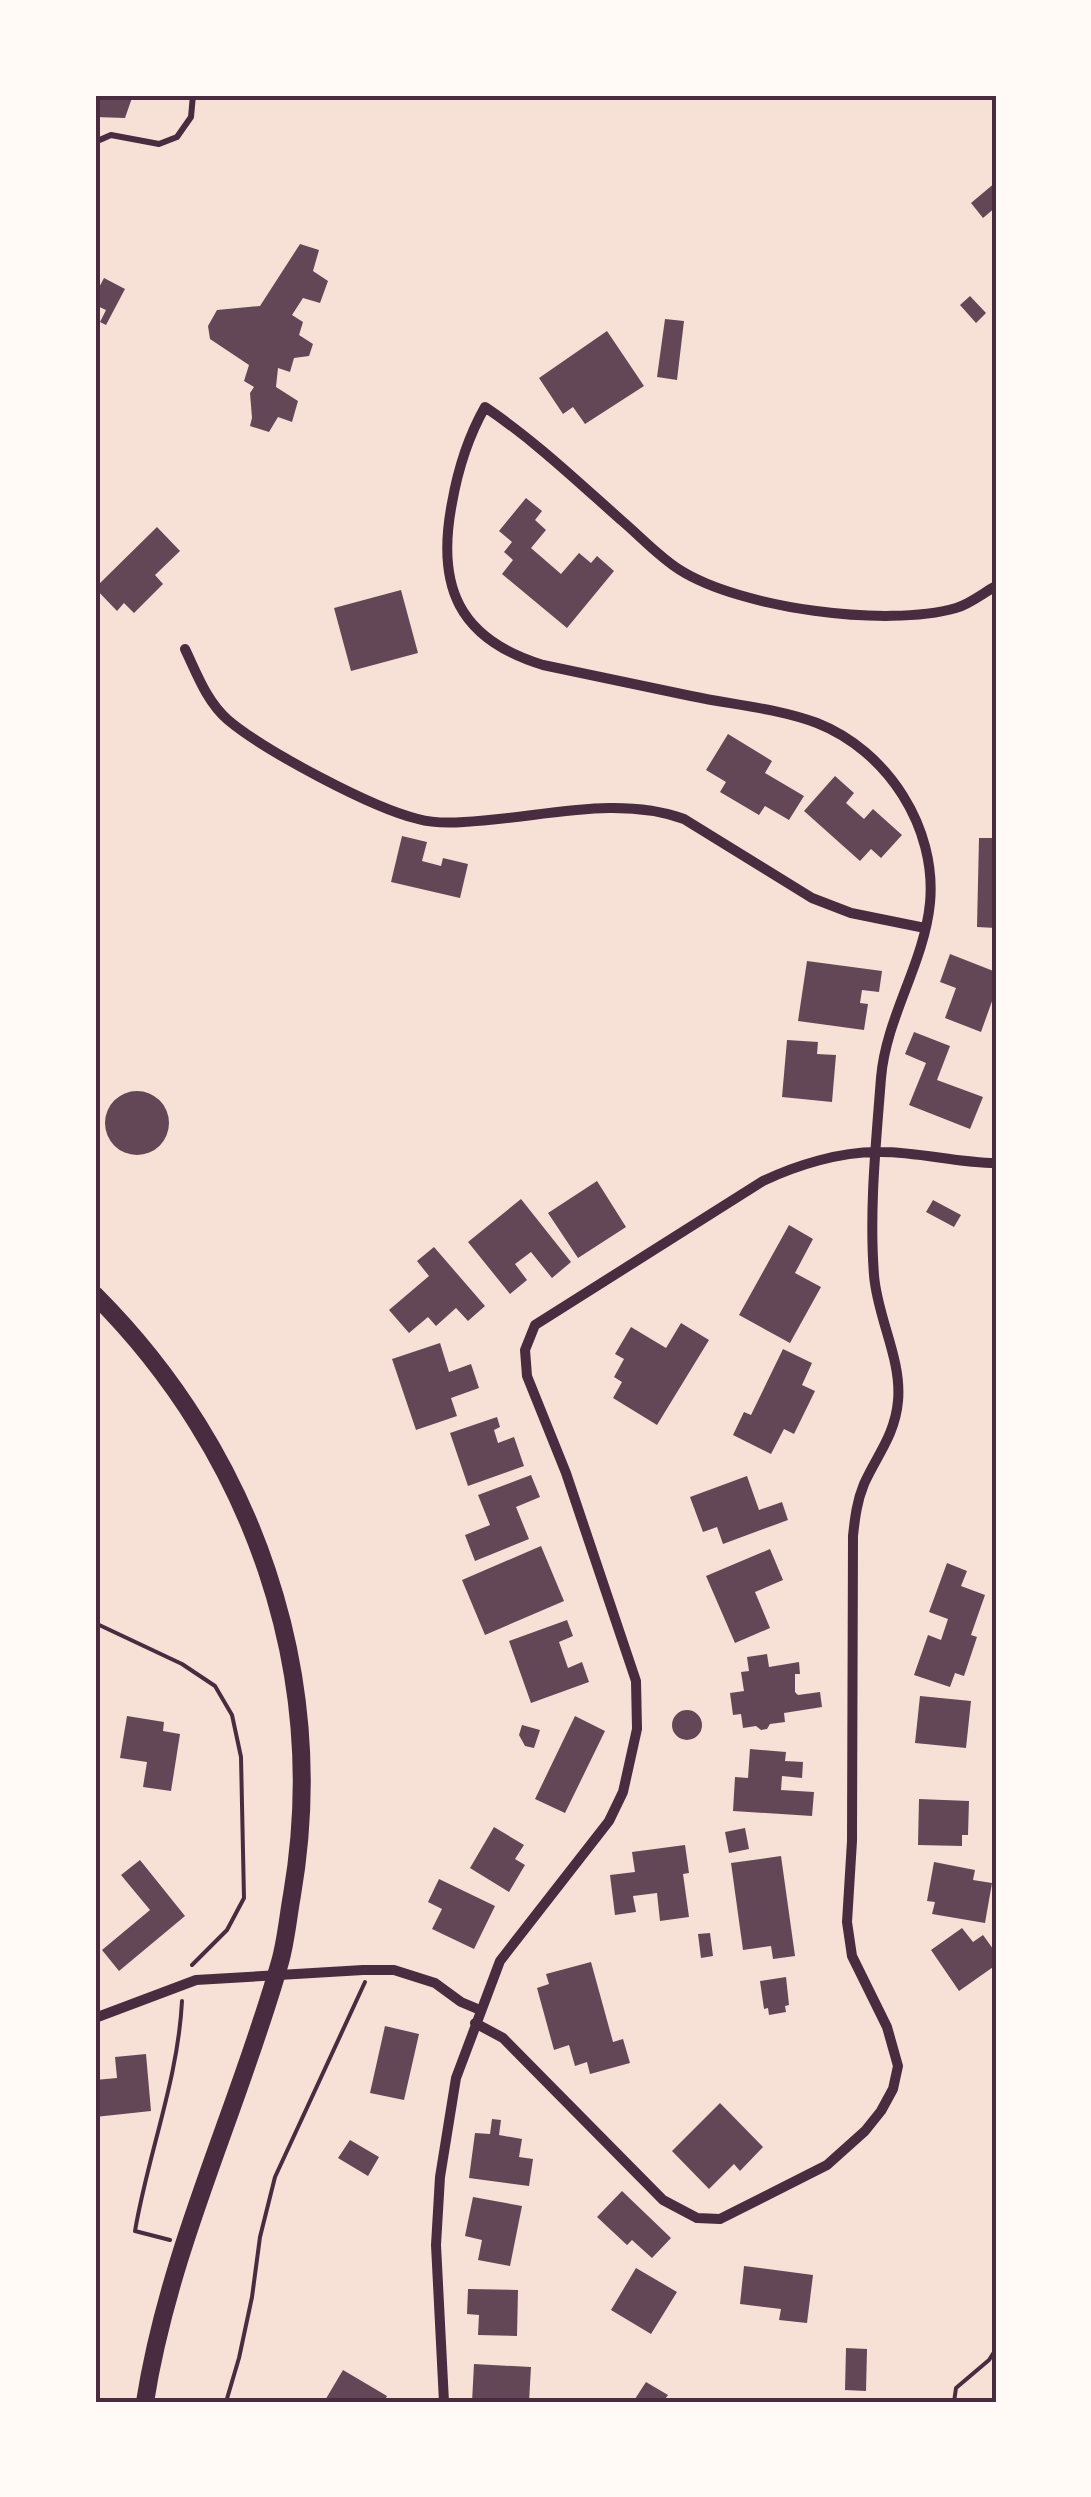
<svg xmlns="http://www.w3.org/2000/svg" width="1091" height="2497" viewBox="0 0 1091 2497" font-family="'Fira Sans Condensed',sans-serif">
<rect width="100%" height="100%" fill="#f7e1d7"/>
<!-- building -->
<path fill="#644757" d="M95,95H133L125,118L95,117Z
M996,182V207L983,218L971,203Z
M300,244L319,250L313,271L328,281L320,303L303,298L292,315L303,322L299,335L313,344L309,356L294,358L290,372L278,368L276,387L298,401L292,422L278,417L269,432L250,426L252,418L250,393L254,387L244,381L249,365L210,339L208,326L217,310L260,306Z
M104,278L125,289L106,325L100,322L106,310L95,305V295Z
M970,296L986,313L976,323L960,305Z
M665,319L684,321L677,380L657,377Z
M607,331L644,386L585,424L573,407L563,414L539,378Z
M526,498L542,511L535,520L546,530L531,548L561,574L579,553L591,563L597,556L614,571L567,628L502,574L513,560L504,552L512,542L499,531Z
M157,527L180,551L155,575L163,584L134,613L124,603L117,611L95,588Z
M401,590L418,653L351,671L334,608Z
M728,734L772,761L765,773L804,796L789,820L765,806L759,815L720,792L726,782L706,770Z
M835,776L854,793L846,803L864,819L873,809L902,835L881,858L871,849L860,861L804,811Z
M402,836L427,842L422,861L441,866L443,858L468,864L460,898L391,882Z
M979,838H996V928L977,927Z
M950,954L996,972V990L981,1032L945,1018L956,988L940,982Z
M807,961L882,971L879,992L862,990L860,1003L868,1004L864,1030L798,1021Z
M914,1032L950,1046L937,1080L983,1097L970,1129L909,1105L926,1063L905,1054Z
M787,1040L818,1042L817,1054L836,1055L832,1102L782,1097Z
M105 1123a32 32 0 1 1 64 0a32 32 0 1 1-64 0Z
M597,1181L626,1227L578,1258L548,1213Z
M521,1199L571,1262L552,1278L531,1252L515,1264L527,1280L510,1294L468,1242Z
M933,1200L961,1215L954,1227L926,1212Z
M789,1225L813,1239L795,1273L821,1287L790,1343L739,1315Z
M434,1247L485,1306L468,1321L456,1308L436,1326L428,1317L409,1333L389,1310L429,1276L417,1261Z
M681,1323L709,1340L657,1425L613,1398L622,1382L614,1377L624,1359L615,1354L631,1327L666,1348Z
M440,1343L449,1372L471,1364L479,1388L451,1398L457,1416L416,1430L392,1359Z
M783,1349L812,1363L802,1385L815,1391L794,1434L784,1429L771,1454L733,1435L744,1412L751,1415Z
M497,1417L500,1427L494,1430L498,1443L514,1437L524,1466L468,1486L450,1433Z
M531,1475L540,1497L516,1507L529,1539L475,1561L465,1535L490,1525L478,1495Z
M747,1476L759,1510L782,1502L788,1520L723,1544L717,1527L703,1532L690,1497Z
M541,1546L564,1601L485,1635L462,1580Z
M770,1549L783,1580L755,1592L770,1628L735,1643L706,1576Z
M947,1563L967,1571L961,1586L985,1595L971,1635L977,1637L964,1676L955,1673L950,1687L914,1675L928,1635L941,1640L948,1619L929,1612Z
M567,1620L573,1636L559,1642L568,1668L582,1662L589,1682L531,1703L509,1641Z
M767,1654L769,1667L799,1662L800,1674H795V1692L798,1695L820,1692L822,1707L784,1713L785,1722L770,1724L767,1729L761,1730L756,1726L743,1728L741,1714L733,1715L730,1693L744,1691L741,1672L749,1671L747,1657Z
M920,1696L971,1701L966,1748L915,1743Z
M672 1725a15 15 0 1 1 30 0a15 15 0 1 1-30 0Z
M127,1716L164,1722L163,1731L180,1734L171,1791L143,1787L147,1762L120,1758Z
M575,1716L605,1731L565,1813L535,1799Z
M522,1725L540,1730L534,1748L525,1746L519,1735Z
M750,1749L786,1752L785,1761L803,1762L802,1778L782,1776L781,1790L814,1792L812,1816L733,1811L735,1777L748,1778Z
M919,1799L969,1801L968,1835H962V1846L918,1845Z
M494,1827L524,1845L515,1859L525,1865L509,1892L470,1868Z
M745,1828L749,1849L729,1853L725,1832Z
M685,1845L689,1873L683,1874L689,1917L660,1921L657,1893L633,1896L636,1912L615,1915L610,1875L635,1872L632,1852Z
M781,1856L795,1956L773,1959L771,1946L743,1950L731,1863Z
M140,1860L185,1916L119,1971L102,1950L150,1910L121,1875Z
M934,1862L975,1870L973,1880L992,1883L985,1923L932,1914L935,1902L927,1901Z
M439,1879L495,1906L474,1949L432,1929L442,1909L428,1902Z
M962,1928L973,1942L983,1935L996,1953V1965L959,1991L931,1950Z
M710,1933L713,1956L701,1958L698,1934Z
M591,1962L613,2042L623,2039L630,2063L590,2074L587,2062L575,2066L569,2045L554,2050L537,1988L549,1984L546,1974Z
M786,1977L789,2005L785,2006L786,2012L769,2015L768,2008L764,2009L760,1981Z
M385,2026L419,2034L404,2100L370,2093Z
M146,2054L151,2111L95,2117V2080L117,2078L115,2057Z
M720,2103L763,2147L740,2171L734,2164L709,2189L672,2151Z
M492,2119L501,2120L499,2135L522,2139L519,2157L533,2159L529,2186L469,2178L475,2133L490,2134Z
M350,2140L379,2157L368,2176L338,2158Z
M622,2191L671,2238L652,2258L632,2240L627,2245L597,2217Z
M473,2197L522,2206L510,2266L478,2260L482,2240L465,2236Z
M744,2266L813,2275L807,2323L779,2320L781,2309L740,2304Z
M636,2268L677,2292L651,2334L611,2310Z
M468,2289L518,2290L517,2336L478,2335L479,2315L467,2314Z
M846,2348L867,2349L866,2391L845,2390Z
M474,2364L531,2367L529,2402H472Z
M343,2370L387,2396L384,2402H324Z
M646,2382L668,2395L663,2402H633Z"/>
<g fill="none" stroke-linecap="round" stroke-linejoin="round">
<!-- path -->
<path stroke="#4a2c40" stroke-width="4" d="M95,1623L182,1664L215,1686L232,1715L241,1757L244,1898L227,1930L192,1965
M170,2240L135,2231C148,2154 178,2080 182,2001
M226,2402L239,2358L252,2297L260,2237L275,2177L365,1982
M954,2402L956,2388L989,2360L996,2349"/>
<!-- service -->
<path stroke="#4a2c40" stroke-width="6" d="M95,142L111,135L159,144L177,137L191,117L193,95"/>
<!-- minor -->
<path stroke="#4a2c40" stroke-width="10" d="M185,649C197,674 207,702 228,720C265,751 372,808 418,819C432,823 450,823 464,822C536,819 615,794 684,819L812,898L851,913L925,928
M95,2018L196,1980L363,1970H394L435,1983L461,2002L480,2010
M475,2023L503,2038L663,2200L697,2218L720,2219L827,2165L865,2131L881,2111L893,2089L898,2066L887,2027L852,1956L847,1922L852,1841L853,1536C855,1517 857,1501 864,1484C877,1455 895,1435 898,1401C902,1359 877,1317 874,1275C869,1210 876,1143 881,1078C886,1017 924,964 930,903C937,828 888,751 817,723C777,708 733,705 691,696C642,686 592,675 543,665C458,639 436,586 452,503C458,469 468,437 485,407C534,440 577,481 621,520C640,536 659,557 680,570C740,608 886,628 956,608C970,604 983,593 996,586
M444,2402L436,2245L440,2177L456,2078L500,1961L609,1821L623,1792L637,1729L636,1681L566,1473L527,1376L525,1350L535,1325L763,1181C797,1165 839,1152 877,1152C917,1151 956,1163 996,1163"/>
<!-- primary -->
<path stroke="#4a2c40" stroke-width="18" d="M95,1295C253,1453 330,1673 292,1895C288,1917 286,1941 280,1962C238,2110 169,2249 145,2402"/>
</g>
<!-- border -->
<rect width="1091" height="2497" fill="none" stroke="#fffaf5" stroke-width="195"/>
<rect x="98" y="98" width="896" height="2302" fill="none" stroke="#4a2c40" stroke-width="4"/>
</svg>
